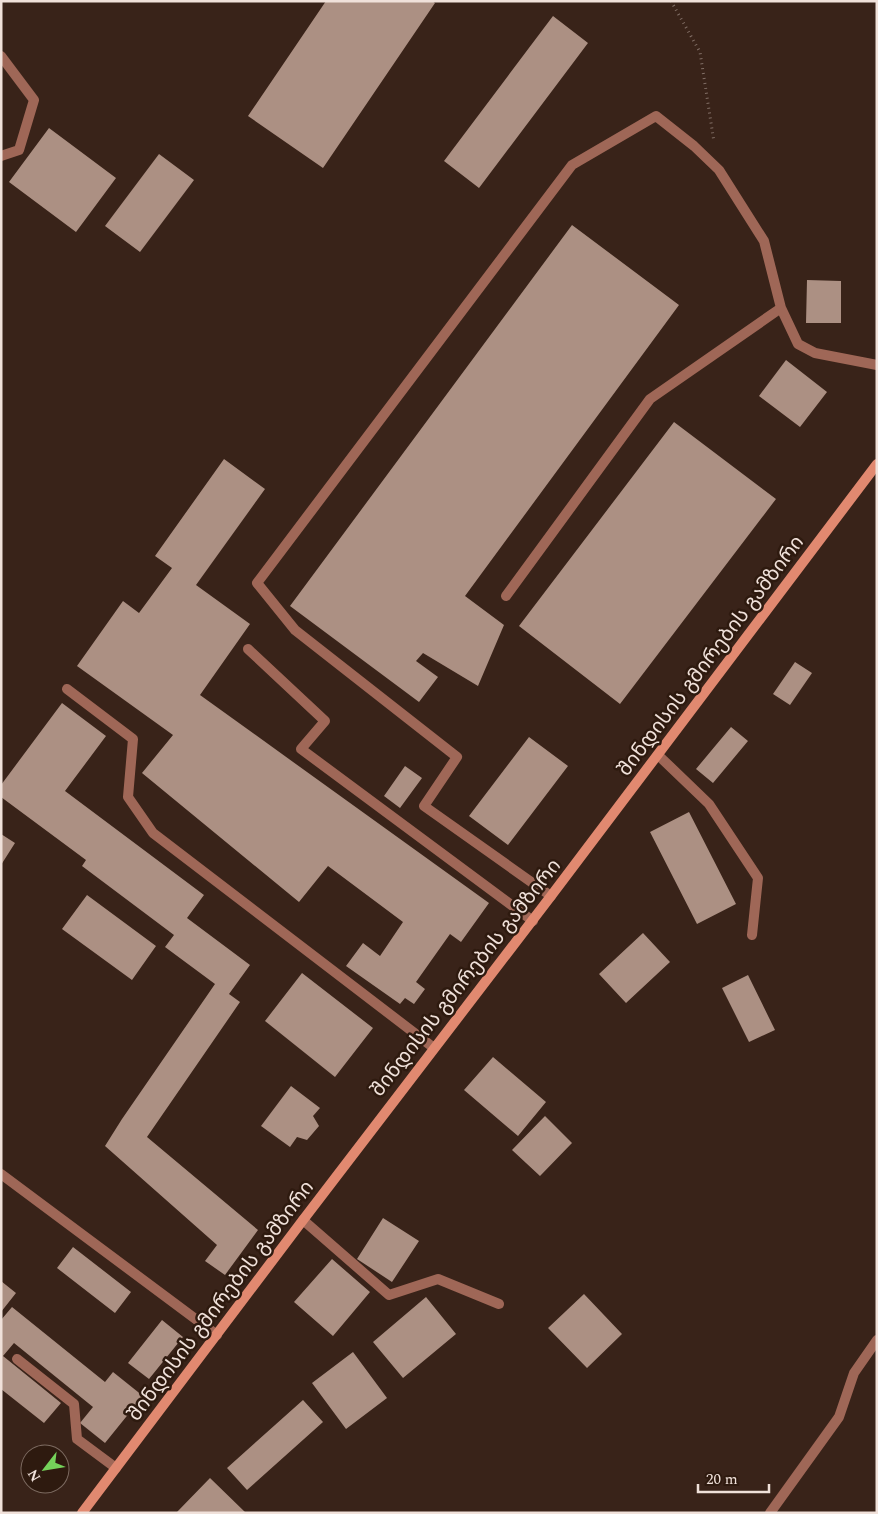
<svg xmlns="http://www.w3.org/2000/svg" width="878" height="1514" viewBox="0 0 878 1514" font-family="Spectral,'Noto Sans Georgian',serif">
<rect width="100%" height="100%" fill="#392319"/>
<!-- building -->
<path fill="#ac9083" d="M326,1H432L435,3L323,168L248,116Z
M553,16L588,43L479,188L444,161Z
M49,128L116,178L76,232L9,182Z
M159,154L194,180L140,252L105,226Z
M572,225L679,305L465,596L504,625L478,686L423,653L416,661L438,677L419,702L290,606Z
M807,280L841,281V323H806Z
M786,360L827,392L800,427L759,396Z
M674,422L776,499L620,704L519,626Z
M224,459L265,489L196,585L250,624L200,695L489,903L461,942L450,934L416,982L425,989L414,1004L405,998L400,1004L346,966L363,943L380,956L403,922L328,866L299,902L142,773L173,735L77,666L123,601L139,613L172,568L155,556Z
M795,662L812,673L790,705L773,694Z
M62,703L106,736L65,791L204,895L187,918L250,965L229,994L240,1002L147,1137L258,1230L225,1275L205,1261L217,1245L105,1146L122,1119L215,984L165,947L174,935L82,866L86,860L1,797V785Z
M731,727L748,741L713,783L696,769Z
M529,737L568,766L508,845L469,816Z
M405,766L422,778L400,808L384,796Z
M689,812L736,904L697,924L650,832Z
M1,834L15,843L1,865Z
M87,895L156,946L132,980L62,929Z
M643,933L670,962L626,1003L599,974Z
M302,973L373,1028L335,1077L265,1021Z
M748,975L775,1030L749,1042L722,988Z
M493,1057L546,1102L518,1136L464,1090Z
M291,1086L320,1108L313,1116L319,1126L307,1140L297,1137L290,1147L261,1126Z
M545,1116L572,1143L540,1176L512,1150Z
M383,1218L419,1241L392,1282L357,1259Z
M73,1247L131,1292L115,1313L57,1268Z
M332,1259L370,1292L333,1336L294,1302Z
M1,1281L16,1293L1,1312Z
M584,1294L622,1334L587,1368L548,1328Z
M426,1297L456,1334L403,1378L373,1342Z
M12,1307L105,1382L113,1372L143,1396L105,1443L80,1423L93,1407L14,1343L3,1356L61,1403L44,1423L1,1389V1320Z
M162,1320L183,1337L149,1379L128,1363Z
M353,1352L387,1398L346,1429L312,1383Z
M303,1400L323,1422L247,1490L227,1468Z
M210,1478L246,1513L177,1512Z"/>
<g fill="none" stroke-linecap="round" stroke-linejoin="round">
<!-- path -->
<path stroke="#816e65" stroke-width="3" stroke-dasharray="1 4" stroke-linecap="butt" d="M671,1L700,52L714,142"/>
<!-- lane -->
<path stroke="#9f6757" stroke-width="10" d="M1,56L34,100L19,150L1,156
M506,596L650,399L781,308
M248,649L325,721L301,749L533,921
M67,689L133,739L128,797L153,833L434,1048
M658,755L709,804L758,878L752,935
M551,896L424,806L457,757L295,630L257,583L572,165L656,116L694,146L719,170L764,241L781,308L798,344L815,353L877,365
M1,1174L217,1335
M303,1220L389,1295L438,1279L499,1304
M17,1359L74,1404L77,1439L116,1468"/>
<!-- street -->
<path stroke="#9f6757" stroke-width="10" d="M770,1513L839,1417L854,1373L877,1340"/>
<!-- secondary -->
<path stroke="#e18970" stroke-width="10" d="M82,1513L303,1220L551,896L877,464"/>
</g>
<g text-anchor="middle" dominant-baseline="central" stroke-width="5" stroke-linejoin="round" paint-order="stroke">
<!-- street labels -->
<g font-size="20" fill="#f0e1da" stroke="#2e1a0f">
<text transform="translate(711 656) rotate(-53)">შინდისის გმირების გამზირი</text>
<text transform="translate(466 978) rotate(-52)">შინდისის გმირების გამზირი</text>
<text transform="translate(221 1301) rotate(-53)">შინდისის გმირების გამზირი</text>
</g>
</g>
<!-- border -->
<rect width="878" height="1514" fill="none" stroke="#f0e1da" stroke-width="5"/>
<!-- north arrow -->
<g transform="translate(45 1469) rotate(239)"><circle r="24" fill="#2e1a0f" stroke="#7c6a60"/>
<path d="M0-4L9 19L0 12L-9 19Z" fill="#75d25a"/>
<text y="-8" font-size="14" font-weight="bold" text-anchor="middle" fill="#f0e1da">N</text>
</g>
<!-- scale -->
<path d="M698 1484v8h71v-8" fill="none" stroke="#f0e1da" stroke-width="2.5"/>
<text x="706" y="1484" font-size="15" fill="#f0e1da" stroke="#2e1a0f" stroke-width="4" paint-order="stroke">20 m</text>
</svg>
